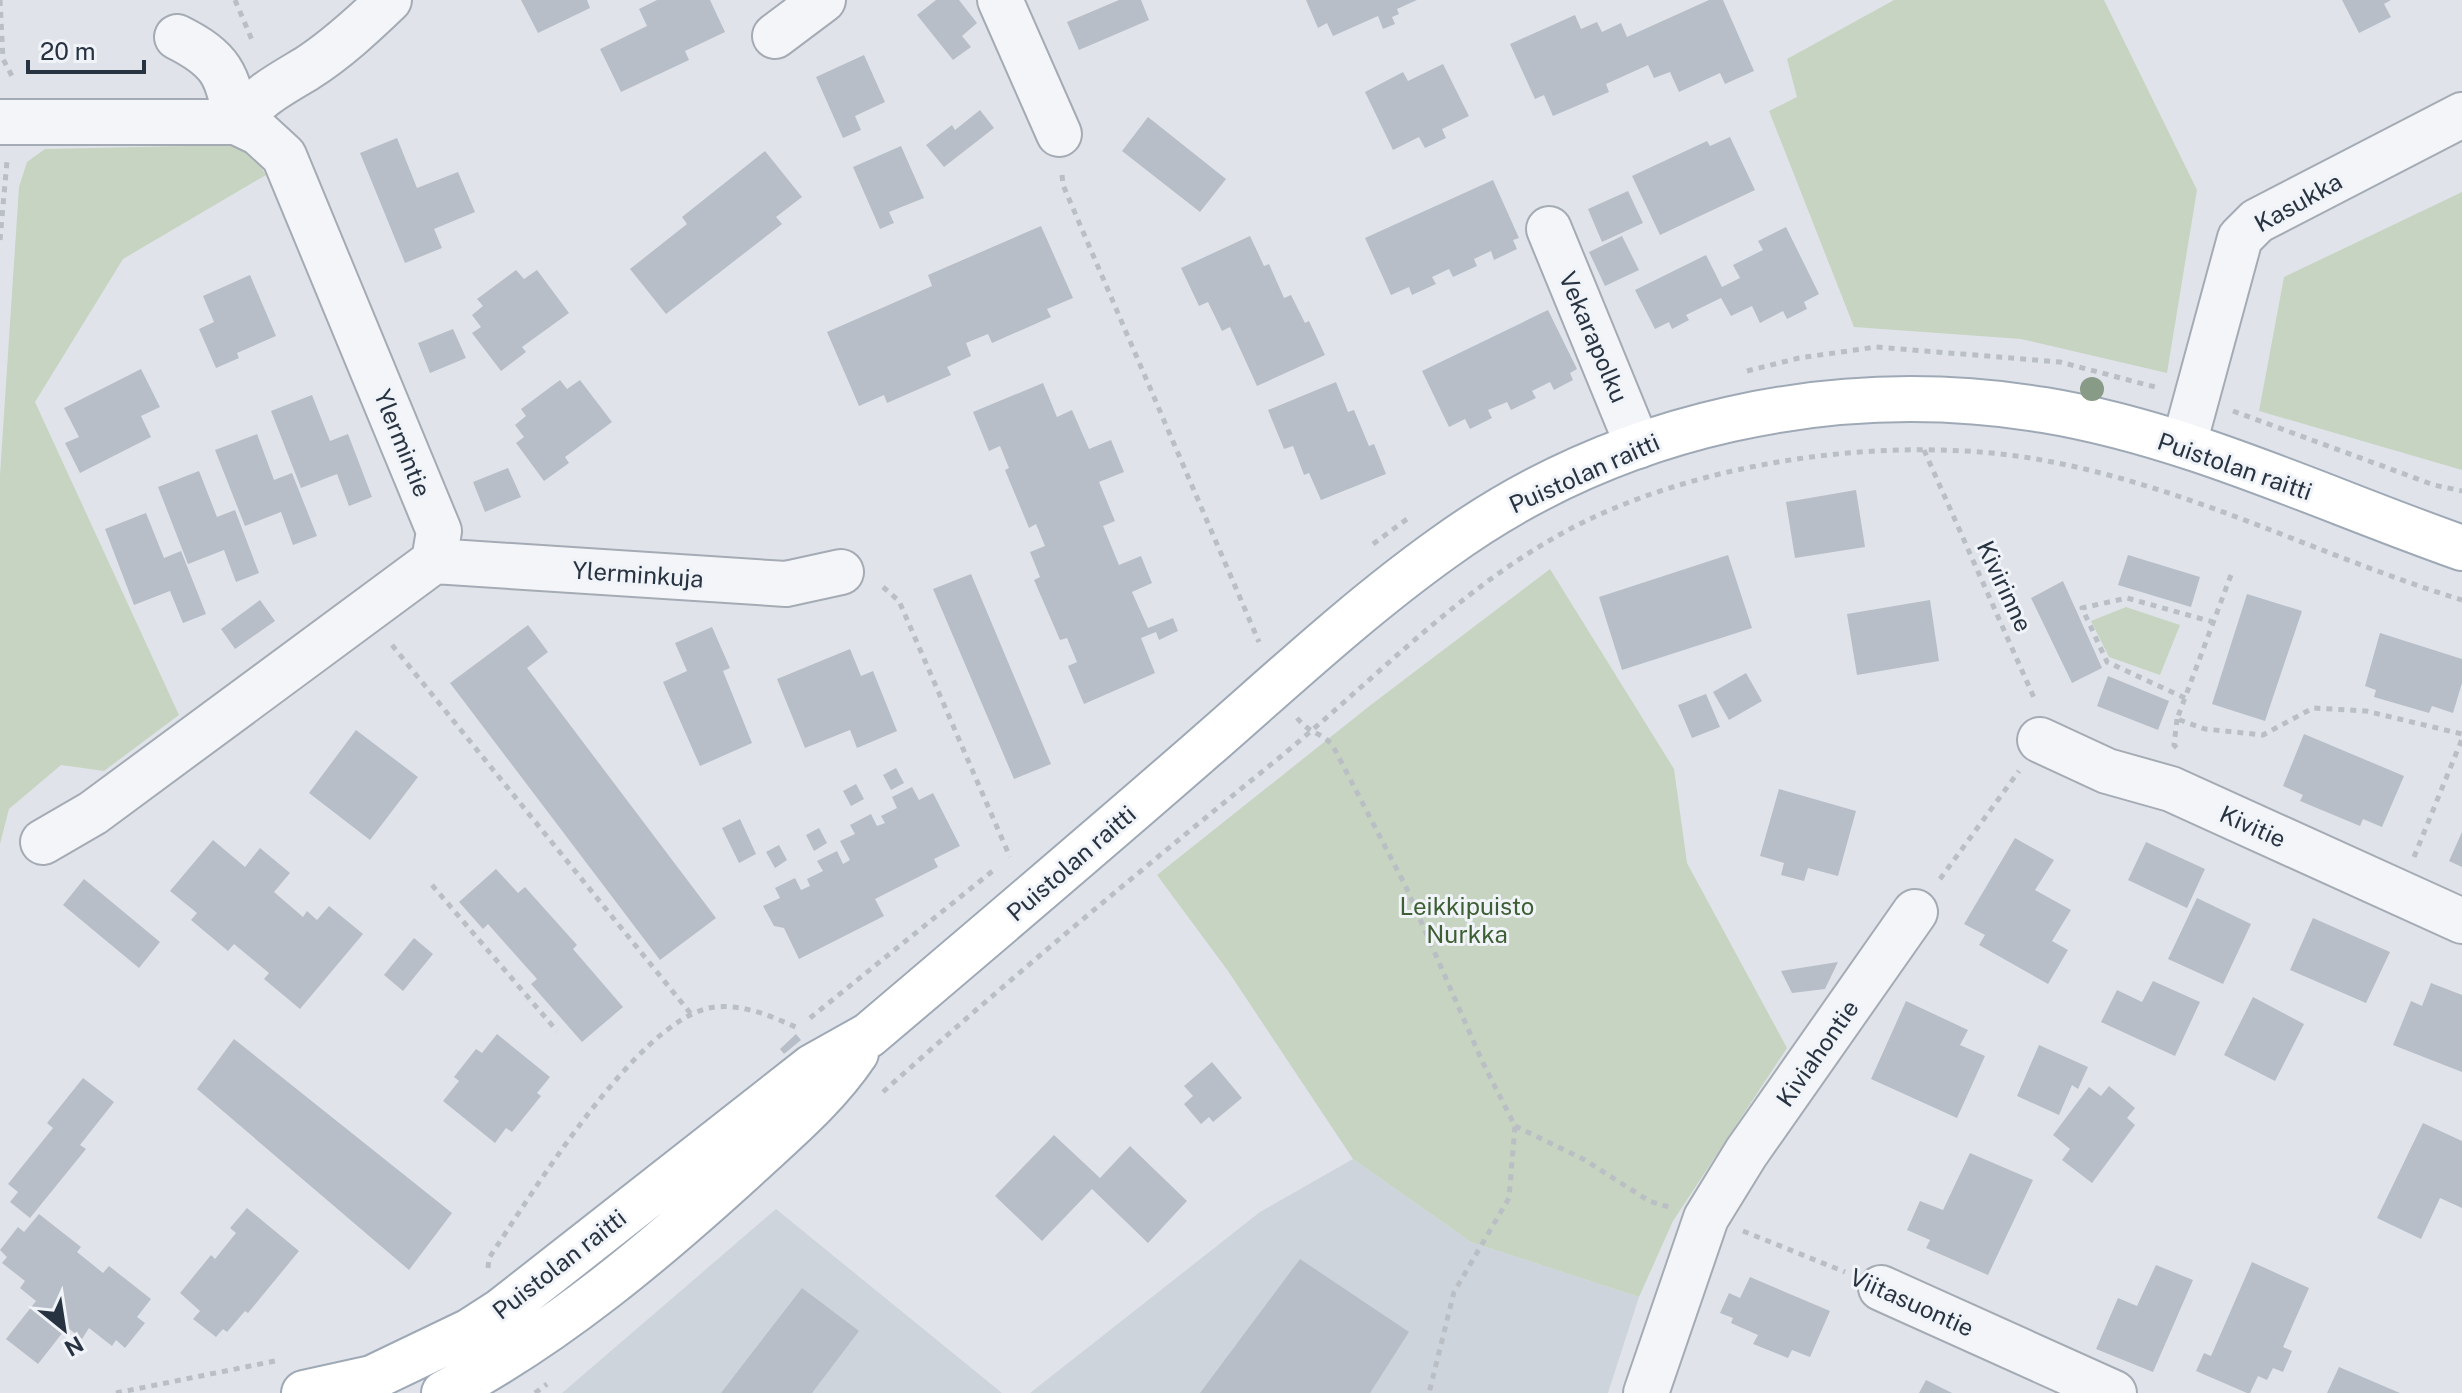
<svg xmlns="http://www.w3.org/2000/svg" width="2462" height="1393" viewBox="0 0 2462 1393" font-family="'Public Sans',sans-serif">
<rect width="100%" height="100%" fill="#e0e4ea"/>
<!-- built -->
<path fill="#ced4dc" d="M1353,1159L1471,1242L1639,1297L1608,1393H1030L1260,1212Z
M776,1209L1002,1393H562Z"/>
<!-- green -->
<path fill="#c7d4c1" d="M1894,0H2104L2197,190L2167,373L2021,339L1854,327L1769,111L1797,97L1787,59Z
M232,145L251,152L266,175L123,259L35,402L179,715L104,771L61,765L9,809L0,844V475L19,187L27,162L45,149Z
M2462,192V470L2259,411L2284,277Z
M1550,569L1674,769L1687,863L1787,1048L1673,1221L1639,1297L1471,1242L1353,1159L1228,971L1157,875L1372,704Z
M2126,607L2180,625L2160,675L2109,657L2091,621Z"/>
<!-- building -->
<path fill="#b7bec7" d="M521,0H587L590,8L538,33Z
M657,0H710L725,32L685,51L689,60L621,92L600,49L647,26L639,9Z
M936,0H959L977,23L962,36L971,47L953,60L917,15Z
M1119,0H1141L1149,20L1079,50L1067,22Z
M1306,0H1417L1397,9L1399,14L1392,17L1395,24L1383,29L1378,16L1333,36L1327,23L1318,28Z
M1709,0H1723L1754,71L1725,84L1720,73L1679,92L1670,72L1654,78L1648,65L1606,84L1609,92L1553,116L1544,95L1535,99L1510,44L1575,15L1581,29L1597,22L1602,32L1621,23L1627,37Z
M2342,0H2391L2384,4L2391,17L2359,33Z
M864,55L885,102L855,116L861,130L843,138L816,77Z
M1443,64L1469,116L1442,129L1446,138L1425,148L1419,137L1393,150L1365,92L1403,72L1408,81Z
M980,110L994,128L944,167L926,145L952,125L955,130Z
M1148,117L1226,179L1200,212L1122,151Z
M1730,137L1755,190L1660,235L1632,176L1707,141L1710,146Z
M397,138L417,188L458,172L475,212L434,229L442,248L405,263L360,153Z
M901,146L924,198L889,212L894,223L880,229L853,167Z
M765,151L802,197L776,217L782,224L666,314L630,269L687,224L682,217Z
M1493,180L1519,238L1513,240L1517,249L1494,260L1491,251L1474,259L1477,266L1453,277L1449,269L1432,277L1436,284L1412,295L1409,287L1391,295L1365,238Z
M1628,191L1643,223L1602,242L1588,209Z
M1041,226L1073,298L1047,309L1051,317L992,343L988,334L966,343L971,356L947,367L951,375L887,403L884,395L859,406L827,332L932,286L928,275Z
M1786,227L1819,294L1804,302L1807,309L1787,319L1783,311L1760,323L1752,306L1731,316L1721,298L1686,315L1689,320L1672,329L1669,322L1655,329L1635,290L1706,255L1722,287L1740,278L1733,265L1763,250L1758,241Z
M1250,236L1264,266L1269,264L1284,298L1291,295L1305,323L1309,321L1325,355L1257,386L1230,327L1222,331L1208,302L1199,306L1181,268Z
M1622,236L1639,270L1605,286L1589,252Z
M516,270L524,279L537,270L569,313L522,347L526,352L501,371L472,333L481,327L472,315L483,306L477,299Z
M250,275L276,336L237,353L239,358L216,368L199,329L214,322L203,296Z
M1548,310L1577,369L1570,373L1573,380L1554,390L1550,382L1532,391L1536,398L1511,410L1507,402L1488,410L1492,418L1470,429L1465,419L1449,427L1422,371Z
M453,329L466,358L430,373L418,343Z
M141,369L160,407L141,416L151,437L80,473L65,443L79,437L64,408Z
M560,380L567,389L580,380L612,422L565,457L569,463L544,481L516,443L524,437L515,425L526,416L521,409Z
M1336,382L1348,412L1354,410L1369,446L1374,444L1386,474L1321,500L1309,473L1304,475L1293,446L1284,449L1268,410Z
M1043,383L1057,417L1072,410L1089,449L1111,440L1124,472L1099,482L1115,521L1103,526L1119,565L1141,556L1152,583L1132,592L1148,628L1173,618L1178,631L1159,640L1156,632L1141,638L1155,673L1084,704L1068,666L1077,662L1067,638L1060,640L1034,580L1040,577L1030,552L1045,546L1036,524L1029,528L1005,470L1009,468L1000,446L989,451L973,412Z
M312,395L330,441L348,434L372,497L349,506L337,474L301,488L271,411Z
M257,434L274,480L292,473L317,536L293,545L281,512L245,526L215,450Z
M508,468L521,497L485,512L473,482Z
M199,471L217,517L235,510L259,573L236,582L224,550L188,564L158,487Z
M1856,490L1865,547L1795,558L1786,502Z
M146,513L164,558L181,551L206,614L183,623L170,591L134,605L105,529Z
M1728,555L1752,628L1622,670L1599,597Z
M2128,555L2200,577L2191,607L2118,585Z
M971,574L1051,764L1014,779L933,589Z
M2063,581L2102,668L2072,683L2031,598Z
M2247,594L2302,611L2265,721L2212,704Z
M260,600L275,621L235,649L221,629Z
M1930,600L1939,661L1857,675L1847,614Z
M528,625L548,652L527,668L716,918L660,960L450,683Z
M712,627L730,668L723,671L752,743L700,766L663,682L687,671L675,643Z
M2380,633L2462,659V683L2453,713L2432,706L2429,713L2374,697L2376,690L2365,686Z
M850,649L861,676L873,671L897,731L857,748L850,730L805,748L777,679Z
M1746,673L1762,701L1729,720L1713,692Z
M2108,676L2169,701L2158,730L2097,706Z
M1706,694L1720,727L1692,738L1678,705Z
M356,730L418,777L370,840L309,793Z
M2304,734L2404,776L2382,827L2363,819L2360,826L2300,801L2303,795L2283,786Z
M896,768L904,783L891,790L883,775Z
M856,784L864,799L851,806L843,791Z
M912,787L919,800L933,793L960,846L934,859L938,867L875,899L884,916L799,959L784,928L774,926L763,906L780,898L775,888L795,878L801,890L810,886L807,879L823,871L817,861L837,851L843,864L850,860L840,841L855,834L850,825L871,814L877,826L885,823L881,816L897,808L892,797Z
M1779,789L1856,811L1838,876L1808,868L1804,881L1781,875L1784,863L1760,856Z
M740,819L756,854L739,863L722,828Z
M819,828L827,843L814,851L806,835Z
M2462,832V867L2449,861Z
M2015,838L2054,860L2035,890L2071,910L2052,941L2068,950L2048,984L1979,945L1985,935L1964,924Z
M213,840L245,867L260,848L290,873L274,892L303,917L307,911L317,920L329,906L363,934L300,1009L264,979L269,973L234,944L228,951L191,920L197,913L170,891Z
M2146,842L2205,869L2187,908L2128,880Z
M779,845L787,860L775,868L766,852Z
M496,869L518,893L525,887L577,945L573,949L623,1007L582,1042L531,984L537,979L488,924L483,929L459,902Z
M84,879L160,942L139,968L63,905Z
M2197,898L2251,924L2223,984L2168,959Z
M2313,918L2390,952L2366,1003L2290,970Z
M414,938L433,954L403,991L384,975Z
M1838,962L1825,989L1792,993L1781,971Z
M2153,981L2200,1002L2175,1056L2101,1022L2117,990L2142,1002Z
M2431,983L2462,995V1072L2393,1045L2411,1001L2422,1006Z
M2253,997L2304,1024L2275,1081L2224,1055Z
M1906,1001L1968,1030L1960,1045L1985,1056L1957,1118L1871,1079Z
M497,1034L550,1077L537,1093L541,1096L512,1132L506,1128L495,1143L443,1101L459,1081L454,1077L476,1049L482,1053Z
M796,1034L801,1040L784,1054L780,1049Z
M234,1039L452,1213L409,1270L197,1089Z
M2039,1045L2088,1067L2078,1089L2072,1085L2059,1115L2017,1096Z
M1212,1062L1242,1098L1213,1122L1209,1117L1201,1124L1184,1104L1193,1096L1184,1086Z
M83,1078L114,1102L80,1145L86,1149L30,1218L10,1202L18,1192L8,1184L53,1128L47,1123Z
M2109,1086L2135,1108L2127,1118L2135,1125L2092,1183L2062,1160L2070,1149L2053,1135L2089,1087L2101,1096Z
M2423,1123L2462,1141V1208L2440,1198L2421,1239L2377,1218Z
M1054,1135L1100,1178L1130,1146L1187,1201L1148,1243L1092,1189L1042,1241L995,1196Z
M1970,1153L2033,1180L1988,1275L1926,1248L1930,1240L1907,1230L1920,1201L1943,1210Z
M247,1208L299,1251L248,1313L245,1311L227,1332L223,1329L216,1337L193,1319L200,1311L180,1293L211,1255L215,1259L236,1233L230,1228Z
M39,1214L81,1247L77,1252L103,1273L109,1266L151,1299L137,1317L145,1323L125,1348L116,1340L112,1346L89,1328L82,1339L67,1327L38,1364L6,1339L36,1301L20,1288L25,1281L2,1263L7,1257L0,1250L18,1227L24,1232Z
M1300,1259L1409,1332L1370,1393H1200Z
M2252,1262L2309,1288L2283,1347L2292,1351L2283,1372L2273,1368L2267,1380L2258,1376L2250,1393H2247L2196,1371L2204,1353L2211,1356Z
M2156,1265L2193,1280L2153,1372L2096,1349L2118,1298L2137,1306Z
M1750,1277L1830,1311L1810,1357L1792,1350L1788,1358L1753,1344L1758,1335L1731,1323L1733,1318L1720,1313L1729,1293L1740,1298Z
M802,1288L859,1331L812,1393H721Z
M2339,1367L2400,1393H2327Z
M1926,1380L1952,1393H1919Z"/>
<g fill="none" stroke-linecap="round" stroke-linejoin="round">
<!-- minor casing -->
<g stroke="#a5abb4" stroke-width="48">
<path id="minor" d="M1000,0L1059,134
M775,36L823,0
M177,37C221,59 228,74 236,122
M0,122H236L259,133L284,156L439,531L434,561L93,813L43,842
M236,122C262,94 274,88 306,69C336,50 363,25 389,0
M1549,229L1638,446
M2184,444L2240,238L2257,221L2462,115
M434,561L786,584L841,572
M2040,740L2107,771L2171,789L2462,921
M1881,1288L2114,1393
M1646,1393L1706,1218L1746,1153L1915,912"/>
</g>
<!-- major casing -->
<g stroke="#9fa9b6" stroke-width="48">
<path id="major" d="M304,1393L372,1378L470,1331L501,1311L812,1067L869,1035C981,940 1093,845 1204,748C1282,680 1359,608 1443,548C1615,423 1835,376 2044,410C2189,434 2325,500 2462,548
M444,1393C556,1335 658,1248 751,1163C789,1128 827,1096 856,1053"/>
</g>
<!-- path -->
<path stroke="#babfc5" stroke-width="5" stroke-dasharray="6 6" stroke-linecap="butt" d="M0,0L3,59L14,80
M235,0L252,40
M1062,175L1063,185L1259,642
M0,240L7,161
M1747,371L1799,358L1876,347L2060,362L2159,388
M2233,411L2434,485L2462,491
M1924,450L2035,700
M1373,544L1407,519
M2231,575L2177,719L2205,729L2263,735L2313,708L2366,711L2462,734
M883,587L899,601L1010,857
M392,645L691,1014
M2185,698L2107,662L2082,608L2127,598L2213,622
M1297,718C1311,735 1322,732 1333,746L1405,885L1483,1063L1515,1126L1509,1198L1454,1292L1429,1393
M2177,719L2174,745L2177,748
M2414,857L2462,739
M1940,879L2019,771
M432,885L557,1031
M810,1018L995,869
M883,1092C1010,978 1141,870 1274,762C1368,686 1452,595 1559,535C1692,460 1898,432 2047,461C2192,488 2322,557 2462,600
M1515,1126L1585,1160L1649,1201L1669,1207
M1743,1231L1845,1272
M488,1268L489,1258C532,1194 634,1025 709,1008C739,1002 771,1016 798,1028
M116,1393L280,1360
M535,1393L547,1384"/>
<!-- minor -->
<use href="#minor" stroke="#f3f5f8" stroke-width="44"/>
<!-- major -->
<use href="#major" stroke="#fff" stroke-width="44"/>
</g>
<!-- trees -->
<circle fill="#879b86" cx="2092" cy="389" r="12"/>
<g text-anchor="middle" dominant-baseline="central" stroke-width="6" stroke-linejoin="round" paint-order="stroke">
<!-- street labels -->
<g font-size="24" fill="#283342" stroke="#f0f3f7">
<text transform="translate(2298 202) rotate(-29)">Kasukka</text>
<text transform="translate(1594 337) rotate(67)">Vekarapolku</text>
<text transform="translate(403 443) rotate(68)">Ylermintie</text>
<text transform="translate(2235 466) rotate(19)">Puistolan raitti</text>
<text transform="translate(1584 473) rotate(-24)">Puistolan raitti</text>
<text transform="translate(638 574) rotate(4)">Ylerminkuja</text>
<text transform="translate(2005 586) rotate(65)">Kivirinne</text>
<text transform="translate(2253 826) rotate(24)">Kivitie</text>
<text transform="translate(1071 863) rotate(-41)">Puistolan raitti</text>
<text transform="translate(1817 1053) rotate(-55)">Kiviahontie</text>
<text transform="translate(559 1264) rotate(-38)">Puistolan raitti</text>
<text transform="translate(1912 1302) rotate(24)">Viitasuontie</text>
</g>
<!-- park labels -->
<g font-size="24" fill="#3e5f34" stroke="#f0f3f7">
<text x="1467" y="906">Leikkipuisto<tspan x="1467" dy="28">Nurkka</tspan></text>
</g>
</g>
<!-- north arrow -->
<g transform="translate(64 1329) rotate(150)" stroke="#f0f3f7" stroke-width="6" paint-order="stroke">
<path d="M0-6L14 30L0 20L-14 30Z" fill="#283342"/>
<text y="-12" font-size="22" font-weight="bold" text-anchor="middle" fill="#283342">N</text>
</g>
<!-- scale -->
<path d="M28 60v12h116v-12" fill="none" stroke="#283342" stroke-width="4"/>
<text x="40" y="60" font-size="24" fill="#283342" stroke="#f0f3f7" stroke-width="6" paint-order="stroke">20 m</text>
</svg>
